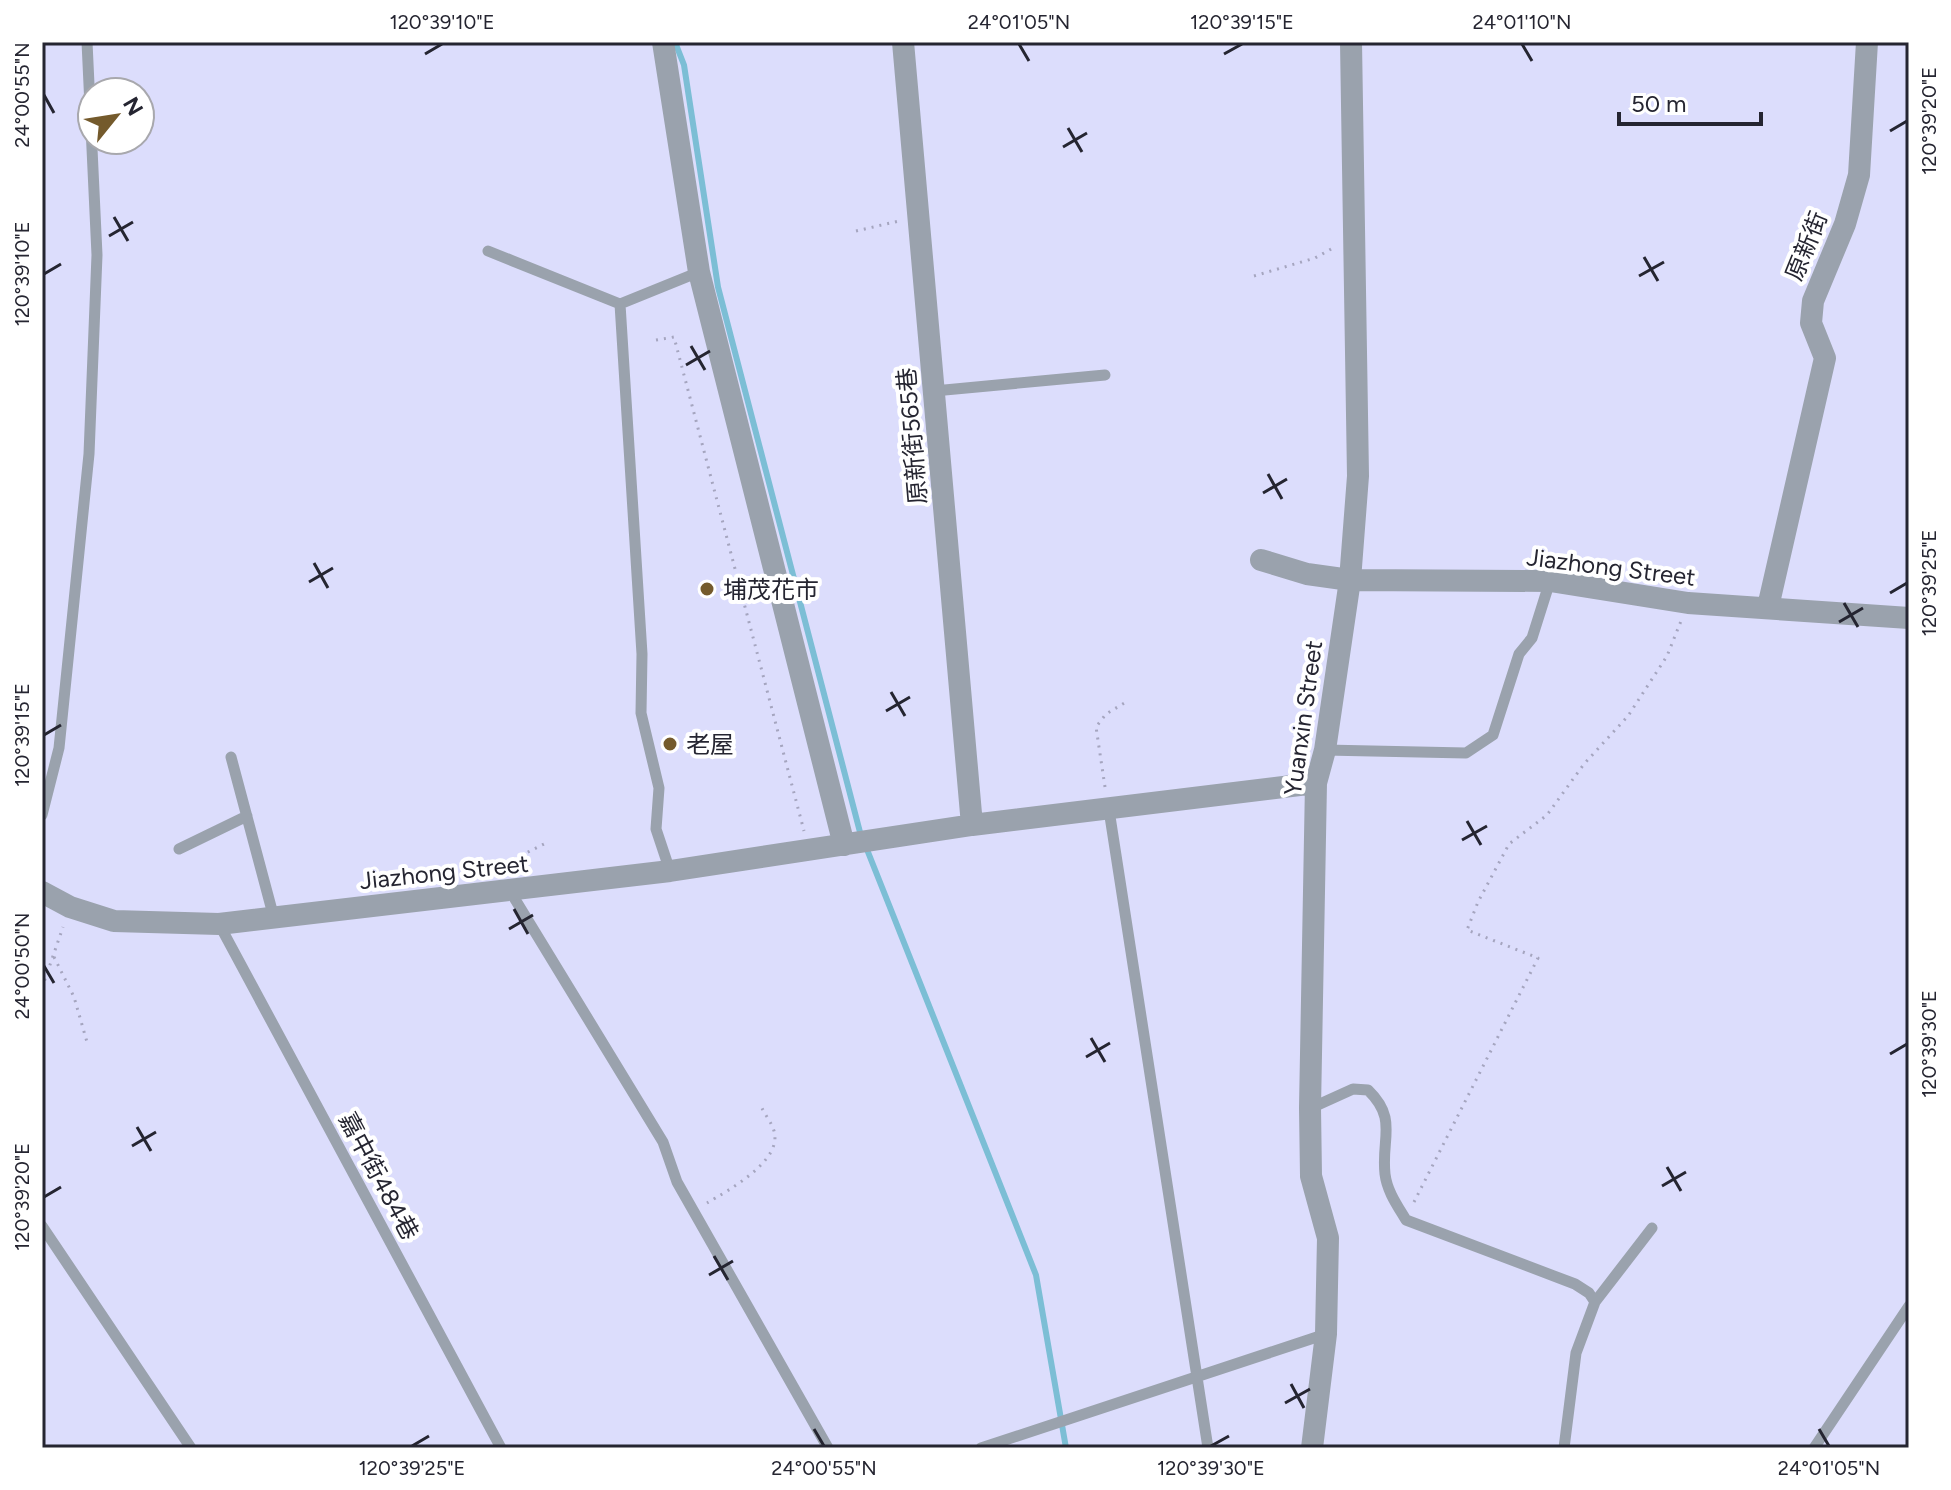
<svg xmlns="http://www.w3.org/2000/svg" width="1951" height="1490" viewBox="0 0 1951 1490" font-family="Figtree,'Noto Sans TC',sans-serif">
<rect width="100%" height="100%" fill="#dcddfc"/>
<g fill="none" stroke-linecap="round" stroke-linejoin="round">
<!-- stream -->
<path stroke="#7cbed5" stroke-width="6" d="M675,42L684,65L718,287L861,836
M866,847L1036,1275L1066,1448"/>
<!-- path -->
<path stroke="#a5a5bf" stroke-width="3" stroke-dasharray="2 6" stroke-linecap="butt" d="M856,231L899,221
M1254,276L1315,258L1333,248
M656,340L674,337L804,831
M1105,787L1096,727L1106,714L1126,702
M492,870L546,843
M54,957L74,997L87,1042
M42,988L63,927
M1414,1202L1538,958L1467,930L1478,902L1509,844L1547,815L1584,764L1628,716L1667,656L1681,621
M707,1203C727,1191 783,1161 774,1131C772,1123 765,1115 762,1108"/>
<!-- lane -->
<path stroke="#9aa2ad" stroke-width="11" d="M488,251L620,304
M934,391L1105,375
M1325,750L1466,753L1493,735L1519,654L1532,638L1550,581
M231,757L274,918
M1109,810L1208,1448
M42,815L59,748L89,454L97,255L87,42
M179,849L247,816
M670,871L656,829L659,788L641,713L642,654L620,304L699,272
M510,891L663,1142L677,1182L828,1448
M219,924L501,1448
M1311,1108L1353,1089L1368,1090C1398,1119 1381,1138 1385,1174C1387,1191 1397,1205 1406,1220L1575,1284L1589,1293L1595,1302L1576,1353L1564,1448
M42,1226L191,1448
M1595,1302L1652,1228
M981,1448L1326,1334
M1814,1448L1909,1306"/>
<!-- street -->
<path stroke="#9aa2ad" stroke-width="22" d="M663,42L699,272L844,845
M903,42L972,825
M1261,560L1307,574L1350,580L1550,581L1688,603L1909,618
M1768,607L1825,358L1811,323L1813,301L1845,224L1859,175L1867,42
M42,892L70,907L114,921L219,924L670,871L972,825L1316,783
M1312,1448L1326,1334L1328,1238L1311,1176L1310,1108L1316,783L1325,750L1350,580L1358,476L1351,42"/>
</g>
<!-- ticks -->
<path fill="none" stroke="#252531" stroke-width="3" d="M1019,44L1029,61M1522,44L1532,61M425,54L442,44M1224,54L1242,44M44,95L54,113M1068,128L1082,152M1890,131L1907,121M1063,147L1087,133M114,217L128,241M109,236L133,222M1644,257L1658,281M44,274L61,264M1639,276L1664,262M691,346L705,370M686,365L710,351M1268,474L1282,499M1263,493L1287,479M314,563L328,588M309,582L333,568M1890,593L1907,583M1844,603L1858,627M1839,622L1863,608M891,692L905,716M886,711L910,697M44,735L61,725M1467,821L1481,845M1462,840L1487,826M514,909L528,934M509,929L533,915M44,966L54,983M1091,1038L1105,1062M1890,1054L1907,1044M1086,1057L1110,1043M137,1127L151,1151M132,1146L156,1132M1667,1167L1681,1191M1662,1186L1686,1172M44,1197L61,1187M714,1256L728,1280M709,1275L733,1261M1291,1384L1304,1408M1285,1403L1310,1389M814,1429L824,1446M1819,1429L1829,1446M412,1446L429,1436M1211,1446L1229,1436"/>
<!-- markers -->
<g fill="#745a2c" stroke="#fff" stroke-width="3">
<circle cx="707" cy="589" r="8"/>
<circle cx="670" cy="744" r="8"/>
</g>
<g text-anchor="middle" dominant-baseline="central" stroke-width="8" stroke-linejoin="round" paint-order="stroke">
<!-- street labels -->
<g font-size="24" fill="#252531" stroke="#fff">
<text transform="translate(1806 246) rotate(-68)">原新街</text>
<text transform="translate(912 436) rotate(-95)">原新街565巷</text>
<text transform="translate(1611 567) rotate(7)">Jiazhong Street</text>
<text transform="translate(1303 718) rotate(-82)">Yuanxin Street</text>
<text transform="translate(444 872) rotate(-6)">Jiazhong Street</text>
<text transform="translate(379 1176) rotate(62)">嘉中街484巷</text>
</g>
<!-- poi labels -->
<g font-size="24" fill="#252531" stroke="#fff" text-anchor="start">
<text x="723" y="589">埔茂花市</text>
<text x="686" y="744">老屋</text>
</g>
</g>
<!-- border -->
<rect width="1951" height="1490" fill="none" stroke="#ffffff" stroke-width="88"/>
<!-- north arrow -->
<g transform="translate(116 116) rotate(60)"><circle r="38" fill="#ffffff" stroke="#a8a8ad" stroke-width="2"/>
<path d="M0-6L14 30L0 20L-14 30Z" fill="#745a2c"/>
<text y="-12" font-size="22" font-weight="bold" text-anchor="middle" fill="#252531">N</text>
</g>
<!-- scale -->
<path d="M1619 112v12h142v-12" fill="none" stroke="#252531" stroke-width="4"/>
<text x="1631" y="112" font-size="24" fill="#252531" stroke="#ffffff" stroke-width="6" paint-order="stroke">50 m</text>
<rect x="44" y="44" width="1863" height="1402" fill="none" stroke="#252531" stroke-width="3"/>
<g font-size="20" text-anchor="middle" fill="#252531">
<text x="442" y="29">120°39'10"E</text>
<text x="1019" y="29">24°01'05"N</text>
<text x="1242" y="29">120°39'15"E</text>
<text x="1522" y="29">24°01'10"N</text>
<text transform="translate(22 95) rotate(-90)" y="7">24°00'55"N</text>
<text transform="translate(1929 121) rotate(-90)" y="7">120°39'20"E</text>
<text transform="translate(22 274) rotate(-90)" y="7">120°39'10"E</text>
<text transform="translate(1929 583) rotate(-90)" y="7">120°39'25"E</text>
<text transform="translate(22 735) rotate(-90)" y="7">120°39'15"E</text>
<text transform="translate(22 966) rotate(-90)" y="7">24°00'50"N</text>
<text transform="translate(1929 1044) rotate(-90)" y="7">120°39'30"E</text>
<text transform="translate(22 1197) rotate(-90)" y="7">120°39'20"E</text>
<text x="412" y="1475">120°39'25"E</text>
<text x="824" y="1475">24°00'55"N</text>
<text x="1211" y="1475">120°39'30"E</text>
<text x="1829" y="1475">24°01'05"N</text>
</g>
</svg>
